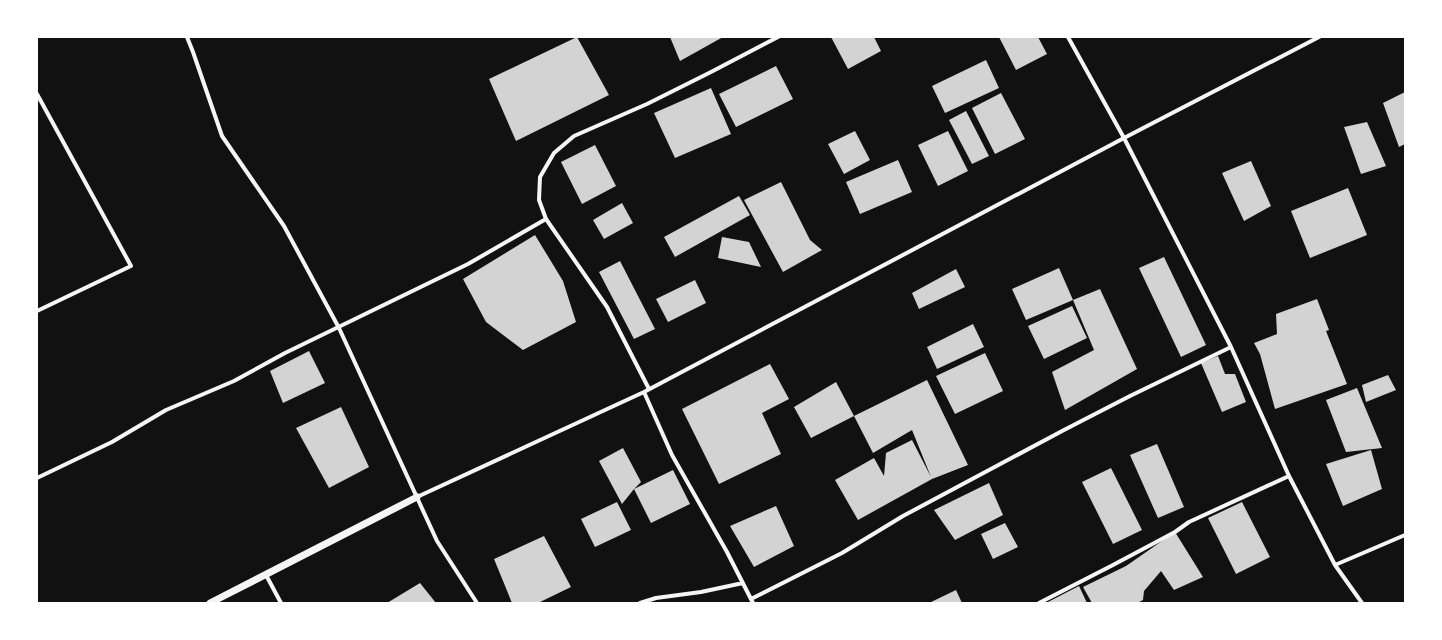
<svg xmlns="http://www.w3.org/2000/svg" width="1442" height="640" viewBox="0 0 1442 640" font-family="Roboto,sans-serif">
<rect width="100%" height="100%" fill="#111"/>
<!-- building -->
<path fill="#d3d3d3" d="M577,37L609,95L516,141L489,79Z
M670,37H723L680,61Z
M831,37H874L881,51L848,69Z
M999,37H1038L1047,54L1016,70Z
M986,60L999,88L945,113L932,86Z
M776,66L793,99L736,127L719,94Z
M711,88L731,134L675,158L654,113Z
M1405,92V144L1399,147L1383,103Z
M1001,93L1025,139L995,154L972,108Z
M966,111L989,156L972,164L949,120Z
M1367,122L1386,166L1361,174L1344,127Z
M855,131L870,160L844,174L828,144Z
M948,131L968,171L938,186L918,145Z
M595,145L616,186L582,204L561,162Z
M898,160L912,192L860,214L846,182Z
M1251,161L1271,206L1244,221L1222,173Z
M781,182L810,240L822,250L783,272L744,200Z
M1348,188L1367,235L1310,258L1291,211Z
M739,196L750,215L675,257L664,237Z
M622,203L633,223L604,239L593,220Z
M535,235L563,281L576,322L523,350L486,322L463,279Z
M722,237L749,242L761,267L718,258Z
M1164,257L1206,345L1181,357L1139,268Z
M620,261L655,329L634,339L599,272Z
M1059,268L1073,300L1026,320L1012,289Z
M956,269L965,287L919,309L912,293Z
M695,280L706,303L668,322L656,299Z
M1100,289L1137,369L1065,410L1052,372L1094,350L1073,300Z
M1317,299L1329,330L1326,331L1347,384L1275,409L1260,354L1254,343L1277,334L1276,314Z
M1072,306L1087,338L1044,359L1028,326Z
M973,324L984,347L937,369L927,347Z
M309,351L325,383L283,403L270,371Z
M985,353L1003,391L955,414L936,376Z
M1218,356L1225,374H1235L1246,402L1222,412L1201,363Z
M770,364L789,399L762,413L781,454L719,484L682,409Z
M1388,375L1396,390L1366,402L1362,385Z
M927,380L968,465L932,479L858,520L835,480L874,458L884,476L886,453L912,440L931,477L912,430L873,453L854,416Z
M836,382L854,416L811,438L794,407Z
M1357,388L1382,448L1346,452L1326,400Z
M341,407L369,467L329,488L296,428Z
M1157,444L1184,507L1158,518L1130,455Z
M623,448L641,482L634,489L673,470L690,504L651,523L634,489L622,504L599,461Z
M1371,450L1382,489L1343,506L1326,464Z
M1111,468L1142,530L1113,544L1082,482Z
M989,483L1003,515L955,540L934,510Z
M617,502L631,530L595,547L581,519Z
M1242,502L1270,557L1236,574L1208,518Z
M776,506L794,546L754,567L730,526Z
M1005,523L1018,547L993,559L981,534Z
M1175,532L1203,577L1174,590L1161,571L1144,591L1143,600L1137,603H1092L1083,587L1126,566Z
M544,536L571,587L538,603H512L494,559Z
M420,583L436,603H387Z
M1079,586L1087,603H1048V602Z
M956,590L962,603H929Z"/>
<g fill="none" stroke-linecap="round" stroke-linejoin="round">
<!-- minor -->
<path stroke="#f5f5f5" stroke-width="4" d="M187,37L193,52L222,136L284,226L339,328L437,541L477,603
M1068,37L1124,138L1231,347L1289,476L1335,565L1362,603
M37,94L131,266L37,311
M649,389L607,307L546,219L539,200L540,177L554,153L574,136L647,104L711,72L778,37
M644,392L672,455L727,552L753,603
M37,478L112,442L166,410L234,381L285,353L468,264L546,219
M417,497L644,392L1124,138L1319,37
M1335,565L1405,535
M266,575L281,603
M751,599L842,553L903,516L1064,430L1130,396L1231,347
M640,603L656,598L701,592L743,583
M1039,603L1113,565L1175,532L1189,522L1289,476"/>
<!-- tertiary -->
<path stroke="#f5f5f5" stroke-width="7" d="M210,603L417,497"/>
</g>
<!-- border -->
<rect width="1442" height="640" fill="none" stroke="#ffffff" stroke-width="76"/>
</svg>
